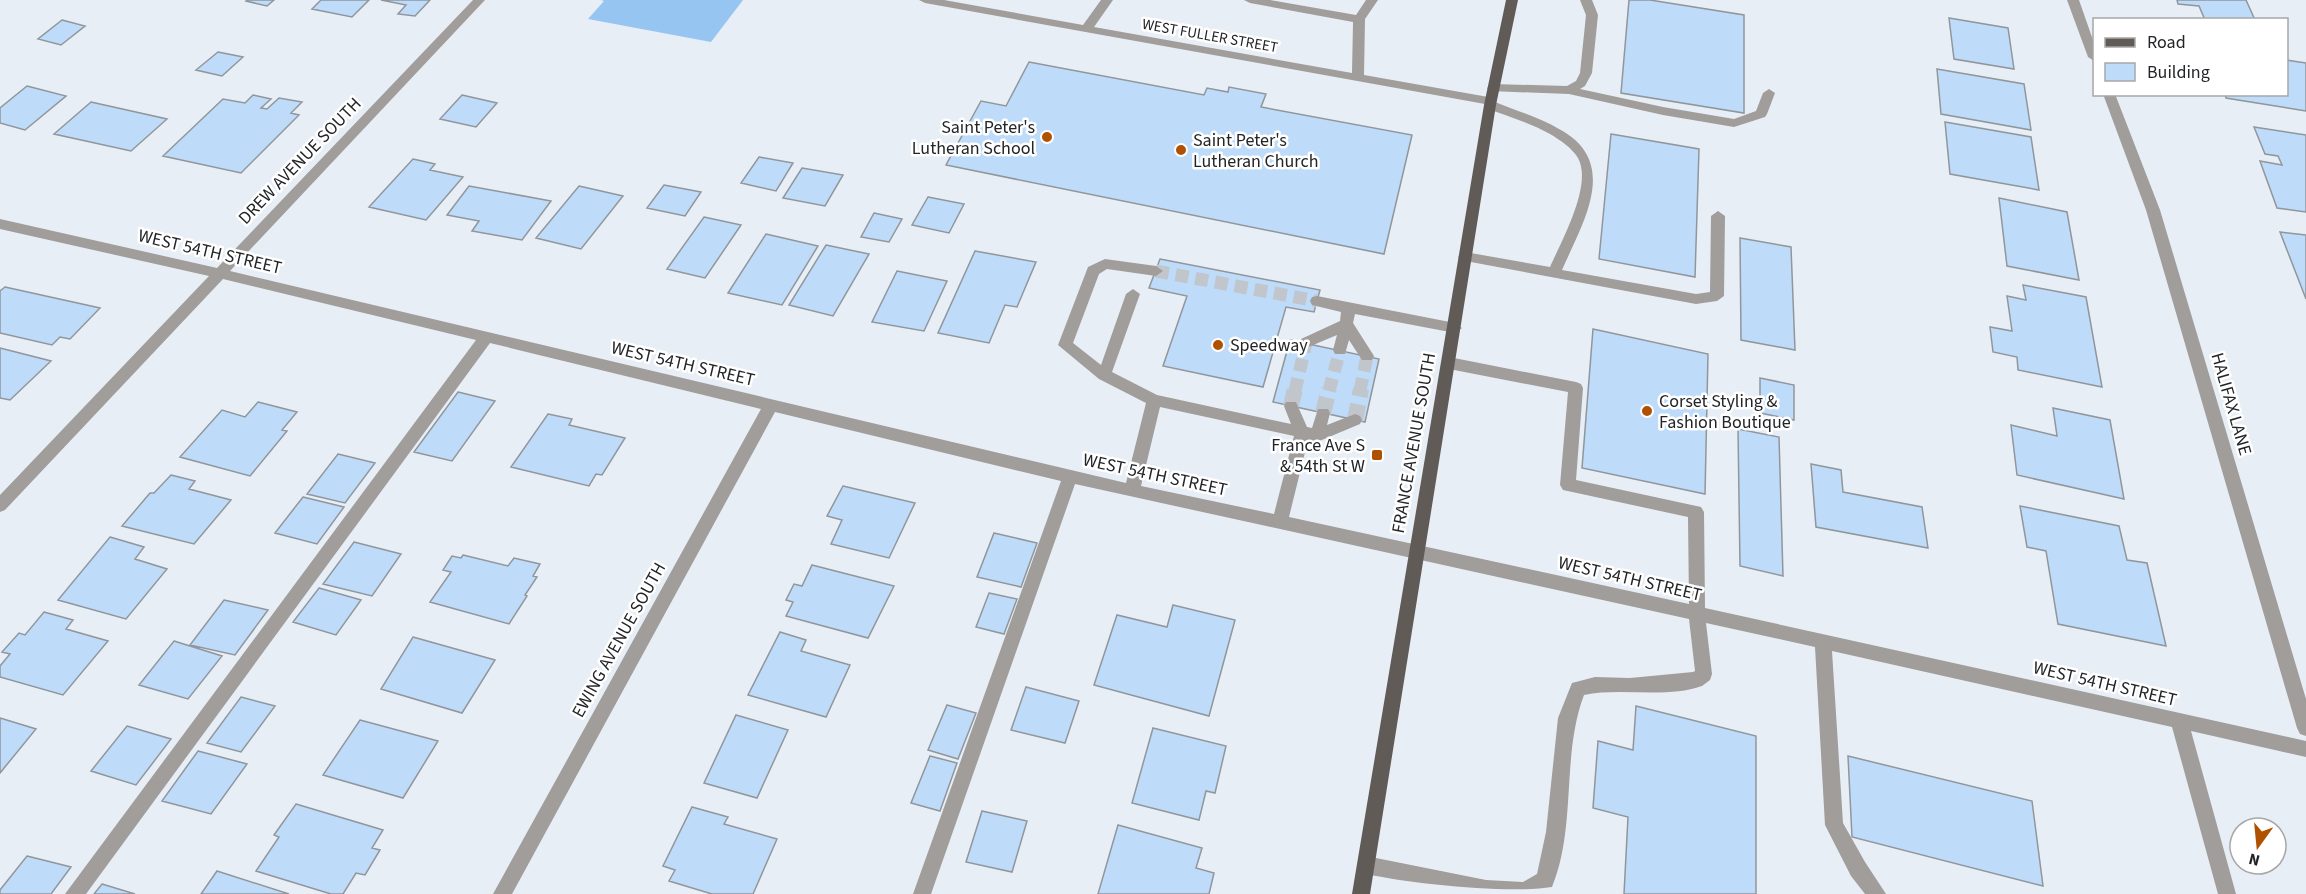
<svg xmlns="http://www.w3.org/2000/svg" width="2306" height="894" viewBox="0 0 2306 894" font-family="'Source Sans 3',sans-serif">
<rect width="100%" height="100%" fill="#e8eef5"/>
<!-- green -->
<path fill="#97c5f2" d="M601,0H743L711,42L588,19L604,1Z"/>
<!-- building -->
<path fill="#bedcf9" stroke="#90969c" stroke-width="1.5" d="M247,0H274L267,6L246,1Z
M321,0H369L352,17L312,9Z
M381,0H430L415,16L398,14L406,5Z
M1629,0H1650L1744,15V113L1621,93Z
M2177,0H2246L2255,20H2205L2199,6L2178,4Z
M1949,18L2008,28L2014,69L1954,59Z
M62,20L85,26L61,45L38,39Z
M218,52L243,57L222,76L196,70Z
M2286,60L2306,63V111L2226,98L2225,94H2286Z
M1029,62L1204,95L1207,88L1228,92L1229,87L1266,94L1261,107L1412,135L1384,254L946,165L981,101L1006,106Z
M1937,69L2024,84L2031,130L1941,114Z
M27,86L66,96L25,130L0,123V108Z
M253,95L271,99L261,108L267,109L279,98L302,102L291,113L299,115L241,173L163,156L223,99L245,103Z
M462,95L497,103L476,127L440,119Z
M91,102L167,119L131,151L54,134Z
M1945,122L2031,137L2039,190L1950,174Z
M2254,127L2306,135V212L2277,208L2260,161L2282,165L2278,156L2265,154Z
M1611,134L1699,149L1695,277L1599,259Z
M759,157L793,163L776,191L741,183Z
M413,159L435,164L430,170L463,177L426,220L369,207Z
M802,168L843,175L825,206L783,198Z
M664,185L701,192L685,216L647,208Z
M469,186L551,201L522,240L472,231L479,221L447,215Z
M579,186L623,196L581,249L536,238Z
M928,197L964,204L949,233L912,225Z
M1999,198L2067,212L2079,280L2007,266Z
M874,213L902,219L889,242L861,237Z
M704,217L741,225L705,278L667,269Z
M2280,232L2306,235V299Z
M766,234L818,246L782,305L728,293Z
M1740,238L1791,247L1795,350L1741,340Z
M826,245L869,254L833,316L789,305Z
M975,251L1036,262L1017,307L1005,305L989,343L938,333Z
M1160,259L1320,290L1314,312L1286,307L1263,387L1163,366L1187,296L1149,288Z
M897,271L947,281L924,331L872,322Z
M2023,285L2086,297L2102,387L2018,370L2017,357L1993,352L1990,327L2012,331L2007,296L2026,300Z
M5,287L100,308L70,339L60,337L52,345L0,333V291Z
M1593,329L1708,354L1705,494L1582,468Z
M1290,340L1379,359L1365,422L1273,402Z
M0,348L51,361L10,400L0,398Z
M1760,378L1794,385V420L1760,413Z
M458,392L495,401L452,461L414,452Z
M258,402L297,412L282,430L287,431L250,476L180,457L222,410L245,417Z
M2053,408L2110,420L2124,499L2017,475L2011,425L2057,436Z
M548,414L572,419L569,425L625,438L602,475L596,474L589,486L511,467Z
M1738,429L1779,437L1783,576L1740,566Z
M338,454L375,463L345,503L307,494Z
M1811,464L1841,470L1843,492L1922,507L1928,548L1816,527Z
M171,475L195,481L189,489L231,500L194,544L122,526L150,493H154Z
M843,486L915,503L889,558L831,544L842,520L827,516Z
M303,497L344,507L317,544L275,533Z
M2020,506L2119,526L2127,560L2147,563L2166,646L2058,624L2046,551L2027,547Z
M994,533L1037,543L1021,587L977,577Z
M110,537L144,547L135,559L167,569L126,619L58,600Z
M354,542L401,554L372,596L323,584Z
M463,555L508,566L514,558L540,564L533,576L537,577L525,595L527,596L509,624L430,602L451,572L443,570L452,556L461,558Z
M812,565L894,586L868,638L786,616L793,602L786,600L794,584L802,586Z
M319,588L361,600L336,635L293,622Z
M989,593L1017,599L1004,634L976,627Z
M224,600L268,610L235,655L190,645Z
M1173,605L1235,620L1209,716L1094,685L1117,615L1167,627Z
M44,612L73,620L66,629L108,641L63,695L0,677V666L10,654L2,652L19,633L25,635Z
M780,632L806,640L801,651L850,665L826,717L748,695Z
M413,637L495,660L462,713L381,689Z
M174,641L222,656L188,699L139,685Z
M1026,687L1079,701L1065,743L1011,730Z
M241,697L275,706L241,752L207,743Z
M947,705L976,713L958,759L928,750Z
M1636,706L1756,736V894H1624L1628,817L1593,808L1598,741L1633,750Z
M736,715L788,730L757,798L704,783Z
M0,718L36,729L0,773Z
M360,720L438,741L403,798L323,775Z
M127,726L171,739L136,785L91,771Z
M1153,728L1226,746L1215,793L1206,791L1199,820L1132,803Z
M198,751L247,764L211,814L162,801Z
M930,756L957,763L940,811L911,803Z
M1848,756L2032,801L2043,886L1852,837Z
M296,804L383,830L372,848L380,850L365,875L356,873L343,894H331L256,871L279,837L274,835Z
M692,807L728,817L724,824L777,839L753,894H712L669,881L675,870L663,866Z
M982,811L1027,821L1012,872L966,862Z
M1118,825L1202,848L1196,868L1214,873L1209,894H1098Z
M27,856L71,867L51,894H0V890Z
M217,871L289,894H201Z
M102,884L135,894H94Z"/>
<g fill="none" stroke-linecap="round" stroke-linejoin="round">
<!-- minor-tunnel-far1 -->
<path stroke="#c0c6cc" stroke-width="13" stroke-dasharray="13 7" stroke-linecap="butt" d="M1156,271L1317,301
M1295,391L1306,343
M1329,391L1340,350
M1360,391L1367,356"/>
<!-- minor-tunnel -->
<path stroke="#c0c6cc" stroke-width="16" stroke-dasharray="16 8" stroke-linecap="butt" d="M1291,406L1295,389
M1323,413L1329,389
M1355,420L1361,389"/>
<!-- minor -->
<path fill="#a09d9b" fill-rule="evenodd" d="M473,0H485L230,271L1126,483L1146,403L1099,379L1058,345L1088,267L1105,259L1156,266L1163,271L1156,276L1107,269L1099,274L1073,343L1101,365L1126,294L1133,289L1140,294L1112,372L1157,395L1291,424L1284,406L1286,402H1296L1307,427L1312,428L1318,409H1328L1330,413L1327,425L1355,414L1360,416L1362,420L1360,424L1317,442L1308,440L1289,517L1689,604L1688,517L1563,490L1560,485L1568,392L1449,369L1444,367L1442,363L1444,359L1449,357L1576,382L1581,384L1583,388L1576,480L1701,507L1704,512L1705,608L2306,741V757L2191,731L2236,894H2218L2172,727L1832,651L1843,823L1865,862L1886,894H1865L1851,876L1825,825L1815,647L1706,623L1712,674L1710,680L1702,686C1666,699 1620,687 1584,695C1561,756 1577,826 1552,887C1509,894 1413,884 1366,874L1359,872L1357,865L1359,858L1366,856L1486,880L1523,882L1537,874L1546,832L1558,718L1572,683L1595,677L1630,678L1693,672L1695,671L1689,619L1075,484L931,894H913L1061,481L775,412L512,894H493L761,409L490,343L86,894H65L476,340L223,279L5,510L0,512V495L209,276L0,229V219L217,268ZM1160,407L1294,436L1274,514L1141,486Z
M919,0H944L1083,25L1101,0H1113L1094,27L1352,73L1353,22L1250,3L1244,0H1270L1356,15L1366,0H1378L1365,19L1364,75L1494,98L1495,102C1516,111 1539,117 1559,129C1621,162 1583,222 1562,270L1696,294L1710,292L1711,216L1718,211L1725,216L1724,296L1717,301L1696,304L1460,260L1458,257L1465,252L1550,267C1561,242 1593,185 1578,158C1572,148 1560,140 1550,134C1530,123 1507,116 1486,108L1485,104L925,3Z
M1580,0H1592L1598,15L1592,73L1585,86L1580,89L1663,107L1734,119L1756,111L1763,93L1769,89L1775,93L1767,114L1765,117L1734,127L1663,115L1569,94L1489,91L1487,88L1493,84L1567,86L1576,81L1580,73L1586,15Z
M2067,0H2079L2094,43V61L2088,57Z
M2103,94H2115L2160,210L2306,699V736L2300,734L2297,728L2146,210Z
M1317,296L1455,323L1462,328L1455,333L1355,314L1353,323L1374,356L1372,360H1362L1349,340L1345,354H1335L1333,350L1337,335L1306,348L1299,343L1301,339L1340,321L1341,312L1312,305L1310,301L1312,297Z"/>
<!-- major -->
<path fill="#615b57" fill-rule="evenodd" d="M1506,0H1518L1496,105L1370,894H1352L1484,105Z"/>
</g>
<!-- markers -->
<g fill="#af5100" stroke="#fff" stroke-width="2">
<circle cx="1047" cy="137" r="6"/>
<circle cx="1181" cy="150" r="6"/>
<circle cx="1218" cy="345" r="6"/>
<circle cx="1647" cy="411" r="6"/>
<rect x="1371" y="449" width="12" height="12" rx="3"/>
</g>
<g text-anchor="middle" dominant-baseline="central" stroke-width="5" stroke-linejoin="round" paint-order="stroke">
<!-- far-street labels -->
<g font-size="15" fill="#222427" stroke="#fff">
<text transform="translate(1210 36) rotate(10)">WEST FULLER STREET</text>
</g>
<!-- poi labels -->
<g font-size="18" fill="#222427" stroke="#fff" text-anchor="start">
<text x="1035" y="127" text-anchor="end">Saint Peter's<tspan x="1035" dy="21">Lutheran School</tspan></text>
<text x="1193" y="140">Saint Peter's<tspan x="1193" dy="21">Lutheran Church</tspan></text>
<text x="1230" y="345">Speedway</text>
<text x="1659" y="401">Corset Styling &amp;<tspan x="1659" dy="21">Fashion Boutique</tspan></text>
<text x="1365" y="445" text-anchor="end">France Ave S<tspan x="1365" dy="21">&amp; 54th St W</tspan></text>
</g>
<!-- street labels -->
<g font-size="18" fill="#222427" stroke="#fff">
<text transform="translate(300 161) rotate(-46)">DREW AVENUE SOUTH</text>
<text transform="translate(210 252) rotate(13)">WEST 54TH STREET</text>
<text transform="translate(683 364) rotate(13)">WEST 54TH STREET</text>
<text transform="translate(2231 404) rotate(74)">HALIFAX LANE</text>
<text transform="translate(1414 443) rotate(-80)">FRANCE AVENUE SOUTH</text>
<text transform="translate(1155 475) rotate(12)">WEST 54TH STREET</text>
<text transform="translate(1630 579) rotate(13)">WEST 54TH STREET</text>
<text transform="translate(619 640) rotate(-61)">EWING AVENUE SOUTH</text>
<text transform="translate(2105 684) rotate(13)">WEST 54TH STREET</text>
</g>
</g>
<!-- legend -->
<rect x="2093" y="18" width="195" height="78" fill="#ffffff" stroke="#a7a7a9" stroke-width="1.5"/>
<rect x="2105" y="38" width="30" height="9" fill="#615b57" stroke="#a7a7a9" stroke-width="1.5"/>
<text x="2147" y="48" font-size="18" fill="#222427">Road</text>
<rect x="2105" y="63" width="30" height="18" fill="#bedcf9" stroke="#a7a7a9" stroke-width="1.5"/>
<text x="2147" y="78" font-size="18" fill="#222427">Building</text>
<!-- north arrow -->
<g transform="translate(2258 846) rotate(195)"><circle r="28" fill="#ffffff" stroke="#a7a7a9" stroke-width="1.5"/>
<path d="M0-4.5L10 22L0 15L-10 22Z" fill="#af5100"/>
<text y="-9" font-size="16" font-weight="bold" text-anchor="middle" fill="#222427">N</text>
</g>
</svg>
